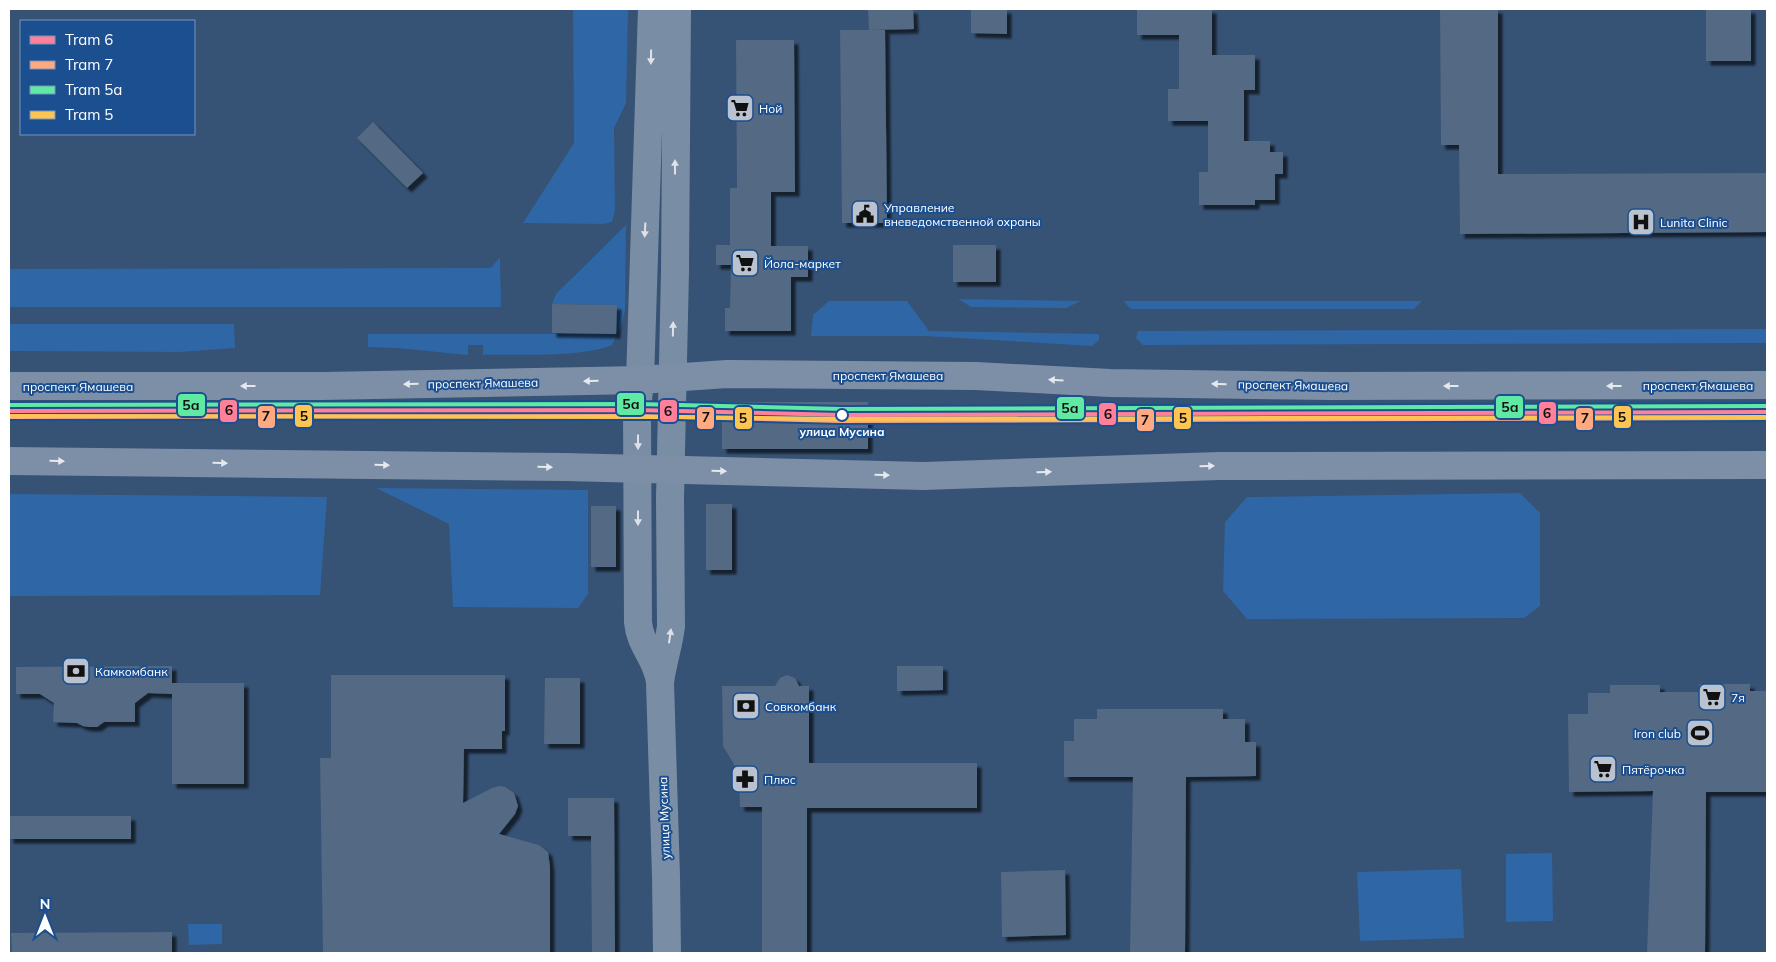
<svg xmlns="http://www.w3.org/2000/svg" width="1776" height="962" viewBox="0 0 1776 962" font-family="Mulish,sans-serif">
<defs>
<filter id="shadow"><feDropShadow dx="4.5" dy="4.5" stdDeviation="1" flood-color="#0009"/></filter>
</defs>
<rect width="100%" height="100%" fill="#365274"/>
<!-- green -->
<path fill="#2f66a5" d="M573,9H628L626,103L614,128L615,210L612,222L604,224L523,223L574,143Z
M626,225L625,310L622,324L612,345C581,358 519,354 483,355V345H468V355L397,348L368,347V334H616V305L552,304L556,294Z
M500,257L501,307H9V269L491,268Z
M958,299L1081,301L1066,308L971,307Z
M829,301H907L929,331L1099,334V340L1092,346L926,336H811L813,315Z
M1123,301H1422L1414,309H1131Z
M9,324H234L235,348L179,352L9,351Z
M1767,329V343L1143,345L1136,338L1138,331Z
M376,488L588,490V594L578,608L453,607L449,524Z
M1520,493L1540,513V606L1524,618L1247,619L1223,591L1225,522L1247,497Z
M9,494L327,497L320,595L9,596Z
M1552,853L1553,921L1506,922V854Z
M1461,869L1464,938L1360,941L1357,872Z
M188,924H222V944L189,945Z"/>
<!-- building -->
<path fill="#526984" filter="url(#shadow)" d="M868,9H913L914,29L869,30Z
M971,9H1007V34L971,33Z
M1137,9H1212V55H1255V90H1244V141H1270V152H1283V174H1275V200H1255V205H1199V172H1208V121H1168V89H1179V35H1137Z
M1440,9H1498V174L1767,173V232L1460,234L1459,145H1441Z
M1706,9H1751V61H1706Z
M840,30H885L887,223H842Z
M736,40H794L795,192H771V246H808V277H791V331H725V308H730L731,265H716V245H730V188H737Z
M373,122L423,173L407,188L357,138Z
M953,245H996V282H953Z
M552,304L617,305L616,334L552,333Z
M722,402H868V449H722Z
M706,504H732V570H706Z
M591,506H616V567H591Z
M172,666V683H244V784H172V694L148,693L135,703V722H104L97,727H89L83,726L77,723L53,722L54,703L40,694H16V667Z
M897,666H943V690L897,691Z
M331,675H505V731H502V749H464L463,803L492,788L499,786L505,787L514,793L518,806L515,814L499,834L539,845L548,852L550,867V953H323L320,758H331Z
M787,675L795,678L799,686H809V763H977V808H807V953H762V807H740L739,773L723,746L722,686H775L780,678Z
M545,678H580V744H544Z
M1699,684H1750V691H1767V792H1706L1705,953H1647L1653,791L1569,792L1568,714H1588V693H1610V685H1660V692H1699Z
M1097,709H1223V719H1245V742H1256V776L1186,777L1185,953H1130L1133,777H1064V741H1074V719H1097Z
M568,798H614L615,953H592L591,836H568Z
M9,816H131V839H9Z
M1065,870L1066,935L1002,937L1001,872Z
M172,932V953H12L11,933Z"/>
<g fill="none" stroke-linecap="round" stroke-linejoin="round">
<!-- secondary -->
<path stroke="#798da4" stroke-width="28" d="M652,9L640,380L637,410L638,622C640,646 657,658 660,682
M667,953L666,876L660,683C662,664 669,645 671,626L670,498L675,271L677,9"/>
<!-- primary -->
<path stroke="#7d8ea7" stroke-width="28" d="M9,386H322L640,380L727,374L976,376L1110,383L1330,386L1767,385
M9,461L565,467L924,476L1219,466L1767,465"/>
<!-- tram-1 casing -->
<g stroke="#1b4f8f" stroke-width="8">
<path id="tram-1" d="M9,411L637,410L842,415L1767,412"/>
</g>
<!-- tram-2 casing -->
<g stroke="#1b4f8f" stroke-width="8">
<path id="tram-2" d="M9,417L637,416L842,421L1767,418"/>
</g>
<!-- tram-3 casing -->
<g stroke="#1b4f8f" stroke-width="8">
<path id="tram-3" d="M9,405L637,404L842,409L1767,406"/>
</g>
<!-- tram-4 casing -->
<g stroke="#1b4f8f" stroke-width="8">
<path id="tram-4" d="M9,416L671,417L844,419L1767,417"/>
</g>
<!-- tram-1 -->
<use href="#tram-1" stroke="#ff8098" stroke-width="4"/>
<!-- tram-2 -->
<use href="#tram-2" stroke="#ffa980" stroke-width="4"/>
<!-- tram-3 -->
<use href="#tram-3" stroke="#60e9a3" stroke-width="4"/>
<!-- tram-4 -->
<use href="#tram-4" stroke="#fcc553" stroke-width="4"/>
</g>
<!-- one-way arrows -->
<defs><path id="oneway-solid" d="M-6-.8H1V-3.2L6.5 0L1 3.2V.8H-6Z" transform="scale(1.25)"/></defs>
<g fill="#dee2e8">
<use href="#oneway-solid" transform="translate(651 57) rotate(91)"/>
<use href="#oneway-solid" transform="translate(675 167) rotate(-90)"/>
<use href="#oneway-solid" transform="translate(645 230) rotate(93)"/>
<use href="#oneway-solid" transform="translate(673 329) rotate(-89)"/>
<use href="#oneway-solid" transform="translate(638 442) rotate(90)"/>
<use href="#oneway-solid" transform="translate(638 518) rotate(90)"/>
<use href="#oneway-solid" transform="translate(670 636) rotate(-82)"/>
</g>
<g fill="#e5e8ed">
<use href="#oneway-solid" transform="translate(1056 380) rotate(-177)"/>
<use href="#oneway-solid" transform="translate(591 381) rotate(179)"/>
<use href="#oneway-solid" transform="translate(411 384) rotate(179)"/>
<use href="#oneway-solid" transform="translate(1219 384) rotate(-179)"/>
<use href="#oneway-solid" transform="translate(248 386) rotate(180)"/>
<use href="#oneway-solid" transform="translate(1451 386) rotate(180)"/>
<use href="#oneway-solid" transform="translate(1614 386) rotate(180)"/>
<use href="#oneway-solid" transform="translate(57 461) rotate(1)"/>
<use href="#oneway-solid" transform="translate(220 463) rotate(1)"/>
<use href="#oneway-solid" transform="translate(382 465) rotate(1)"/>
<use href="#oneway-solid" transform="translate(1207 466) rotate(-2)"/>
<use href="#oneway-solid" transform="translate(545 467) rotate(1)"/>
<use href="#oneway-solid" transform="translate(719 471) rotate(1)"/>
<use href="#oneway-solid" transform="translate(1044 472) rotate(-2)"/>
<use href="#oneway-solid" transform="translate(882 475) rotate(1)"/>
</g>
<!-- icons -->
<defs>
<g id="supermarket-square" transform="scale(1.4375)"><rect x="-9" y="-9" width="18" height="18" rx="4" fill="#b9c2ce" stroke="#1b4f8f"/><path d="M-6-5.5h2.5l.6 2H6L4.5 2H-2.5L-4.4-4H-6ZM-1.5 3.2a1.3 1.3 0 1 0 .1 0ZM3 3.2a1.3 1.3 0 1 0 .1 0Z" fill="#111"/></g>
<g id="civic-square" transform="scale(1.4375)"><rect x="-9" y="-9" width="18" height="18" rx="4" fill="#b9c2ce" stroke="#1b4f8f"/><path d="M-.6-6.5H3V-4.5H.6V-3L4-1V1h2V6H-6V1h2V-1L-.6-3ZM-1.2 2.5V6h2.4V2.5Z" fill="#111"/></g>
<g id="hospital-square" transform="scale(1.4375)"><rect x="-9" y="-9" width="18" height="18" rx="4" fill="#b9c2ce" stroke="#1b4f8f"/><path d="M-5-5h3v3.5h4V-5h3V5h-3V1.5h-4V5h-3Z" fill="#111"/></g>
<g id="bank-square" transform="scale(1.4375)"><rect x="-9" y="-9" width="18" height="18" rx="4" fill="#b9c2ce" stroke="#1b4f8f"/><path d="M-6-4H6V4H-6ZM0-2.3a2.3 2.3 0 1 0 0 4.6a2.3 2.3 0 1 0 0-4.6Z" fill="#111"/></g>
<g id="stadium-square" transform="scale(1.4375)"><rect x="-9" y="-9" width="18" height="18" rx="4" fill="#b9c2ce" stroke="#1b4f8f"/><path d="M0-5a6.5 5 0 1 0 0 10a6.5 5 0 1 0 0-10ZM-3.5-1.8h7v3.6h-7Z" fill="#111"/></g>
<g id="pharmacy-square" transform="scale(1.4375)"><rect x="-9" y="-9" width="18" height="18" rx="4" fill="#b9c2ce" stroke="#1b4f8f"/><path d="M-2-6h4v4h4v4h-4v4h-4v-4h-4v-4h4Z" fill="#111"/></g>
</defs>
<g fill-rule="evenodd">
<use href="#supermarket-square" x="740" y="108"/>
<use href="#civic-square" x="865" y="214"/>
<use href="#hospital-square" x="1641" y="222"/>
<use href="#supermarket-square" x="745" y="263"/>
<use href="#bank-square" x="76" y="671"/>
<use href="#supermarket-square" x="1712" y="697"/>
<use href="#bank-square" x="746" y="706"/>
<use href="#stadium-square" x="1700" y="733"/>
<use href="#supermarket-square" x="1603" y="769"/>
<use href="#pharmacy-square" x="745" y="779"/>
</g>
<!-- markers -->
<circle fill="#fff" stroke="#1b4f8f" stroke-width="2" cx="842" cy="415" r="6"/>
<g text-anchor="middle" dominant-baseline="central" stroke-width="4" stroke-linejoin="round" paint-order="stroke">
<!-- poi labels -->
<g font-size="12" fill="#fff" stroke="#1b4f8f" text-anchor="start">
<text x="759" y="108">Ной</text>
<text x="884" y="207">Управление<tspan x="884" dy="14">вневедомственной охраны</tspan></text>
<text x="1660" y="222">Lunita Clinic</text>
<text x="764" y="263">Йола-маркет</text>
<text x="95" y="671">Камкомбанк</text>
<text x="1731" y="697">7я</text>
<text x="765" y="706">Совкомбанк</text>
<text x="1681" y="733" text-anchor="end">Iron club</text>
<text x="1622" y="769">Пятёрочка</text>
<text x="764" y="779">Плюс</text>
</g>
<!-- street labels -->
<g font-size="12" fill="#fff" stroke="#1b4f8f">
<text x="888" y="375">проспект Ямашева</text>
<text transform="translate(483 383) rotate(-1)">проспект Ямашева</text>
<text transform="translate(1293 385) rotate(1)">проспект Ямашева</text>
<text x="1698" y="385">проспект Ямашева</text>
<text x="78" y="386">проспект Ямашева</text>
<text transform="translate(664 818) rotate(-92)">улица Мусина</text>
</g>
<!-- stop labels -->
<g font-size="12" font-weight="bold" fill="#fff" stroke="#1b4f8f">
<text x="842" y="431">улица Мусина</text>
</g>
</g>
<g stroke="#1b4f8f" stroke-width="2">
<rect x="616" y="392" width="29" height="24" rx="5" fill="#60e9a3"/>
<rect x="177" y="393" width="29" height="24" rx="5" fill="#60e9a3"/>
<rect x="1495" y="395" width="29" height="24" rx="5" fill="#60e9a3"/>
<rect x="1056" y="396" width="29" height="24" rx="5" fill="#60e9a3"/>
<rect x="219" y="399" width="19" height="24" rx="5" fill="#ff8098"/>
<rect x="659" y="399" width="19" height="24" rx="5" fill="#ff8098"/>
<rect x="1538" y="401" width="19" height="24" rx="5" fill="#ff8098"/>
<rect x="1098" y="402" width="19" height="24" rx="5" fill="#ff8098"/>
<rect x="294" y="404" width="19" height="24" rx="5" fill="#fcc553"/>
<rect x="257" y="405" width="19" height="24" rx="5" fill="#ffa980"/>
<rect x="1613" y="405" width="19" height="24" rx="5" fill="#fcc553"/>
<rect x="696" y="406" width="19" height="24" rx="5" fill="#ffa980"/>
<rect x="734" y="406" width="19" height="24" rx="5" fill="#fcc553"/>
<rect x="1173" y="406" width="19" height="24" rx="5" fill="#fcc553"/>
<rect x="1575" y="407" width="19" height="24" rx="5" fill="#ffa980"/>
<rect x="1136" y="408" width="19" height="24" rx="5" fill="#ffa980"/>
</g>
<g font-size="14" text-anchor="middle" font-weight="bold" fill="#111">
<text x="631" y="409">5а</text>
<text x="191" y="410">5а</text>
<text x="1510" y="412">5а</text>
<text x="1070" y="413">5а</text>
<text x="229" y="415">6</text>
<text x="668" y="416">6</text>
<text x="1547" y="418">6</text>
<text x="1108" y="419">6</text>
<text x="304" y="421">5</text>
<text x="266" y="421">7</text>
<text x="1622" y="422">5</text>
<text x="706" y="422">7</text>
<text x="743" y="423">5</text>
<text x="1183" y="423">5</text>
<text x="1585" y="423">7</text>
<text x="1145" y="425">7</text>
</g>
<!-- border -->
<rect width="1776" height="962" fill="none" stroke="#ffffff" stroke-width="20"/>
<!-- legend -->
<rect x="20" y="20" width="175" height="115" fill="#1b4f8f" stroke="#7695bc"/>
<rect x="30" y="36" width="25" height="8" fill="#ff8098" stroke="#7695bc"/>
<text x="65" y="45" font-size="15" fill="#ffffff">Tram 6</text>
<rect x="30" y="61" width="25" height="8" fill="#ffa980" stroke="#7695bc"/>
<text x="65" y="70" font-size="15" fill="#ffffff">Tram 7</text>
<rect x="30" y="86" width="25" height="8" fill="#60e9a3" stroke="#7695bc"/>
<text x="65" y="95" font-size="15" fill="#ffffff">Tram 5а</text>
<rect x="30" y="111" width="25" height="8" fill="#fcc553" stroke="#7695bc"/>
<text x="65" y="120" font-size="15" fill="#ffffff">Tram 5</text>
<!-- north arrow -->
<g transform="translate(45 917)" stroke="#1b4f8f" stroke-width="4" paint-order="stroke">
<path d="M0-4L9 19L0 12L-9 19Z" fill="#ffffff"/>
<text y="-8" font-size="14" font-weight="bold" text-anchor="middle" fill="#ffffff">N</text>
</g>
</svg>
